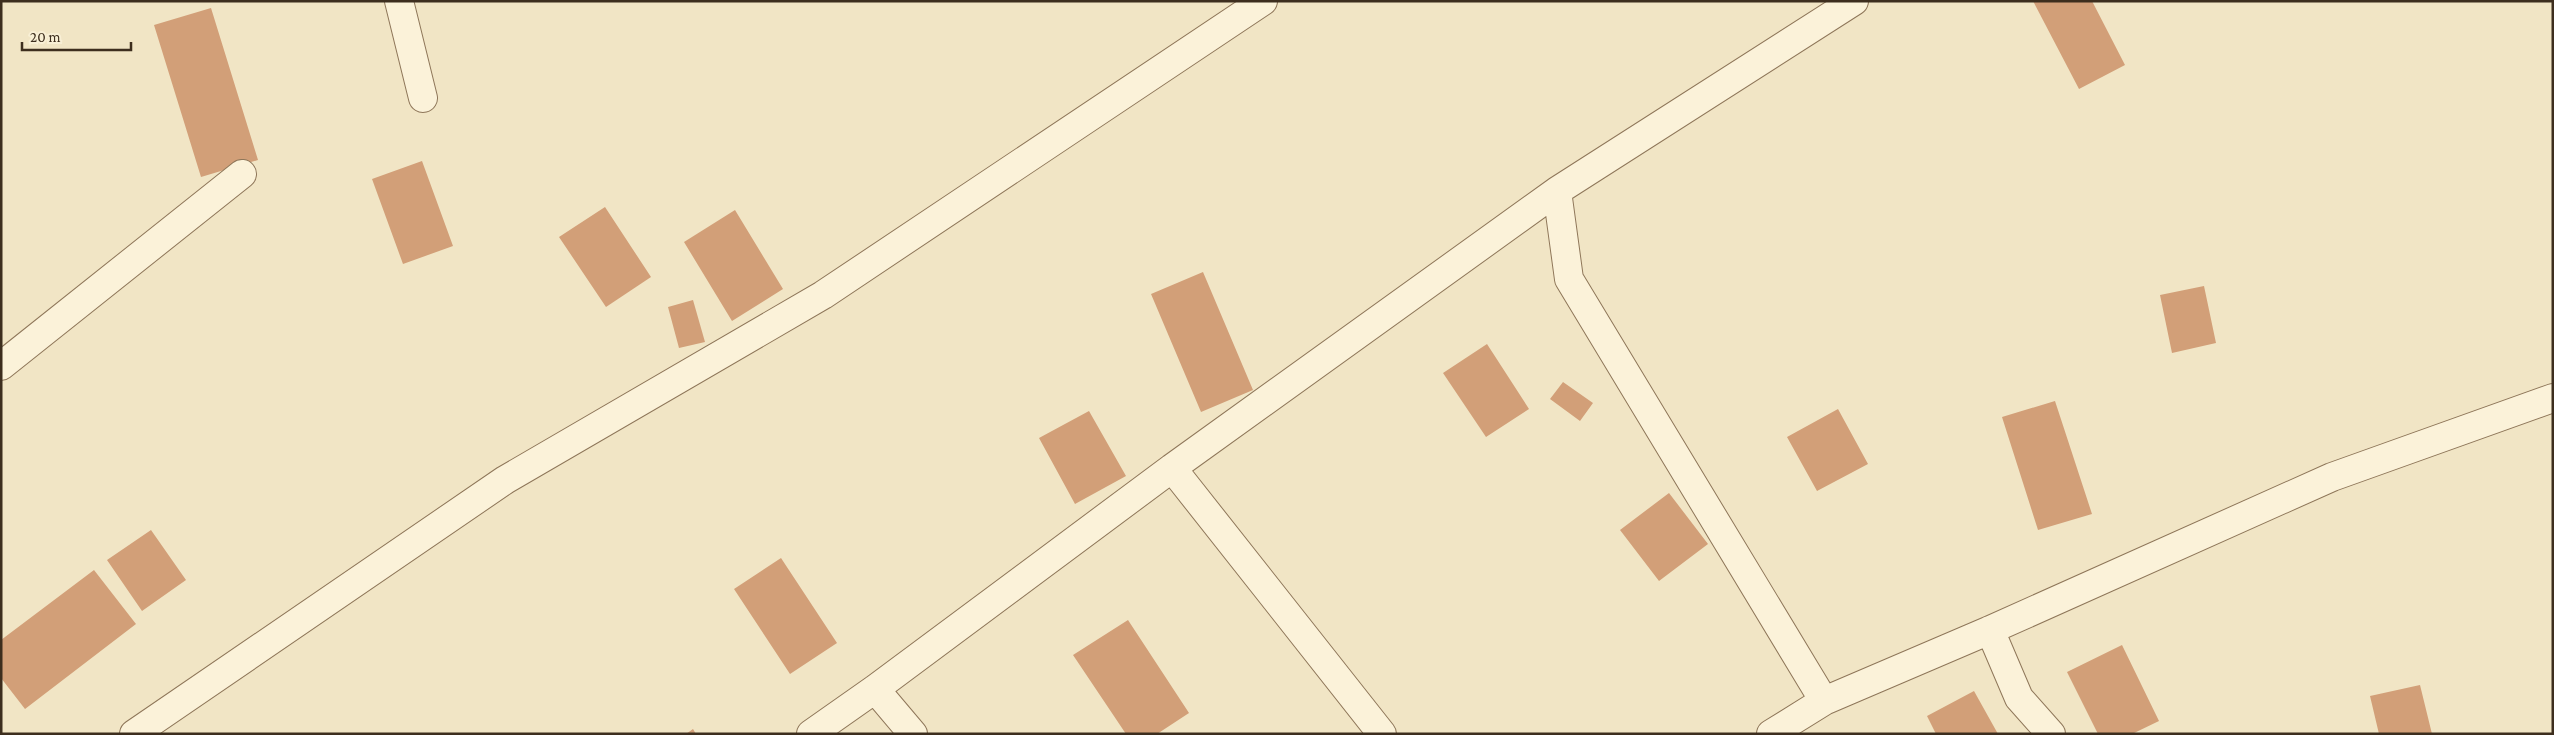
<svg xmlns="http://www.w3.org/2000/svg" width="2554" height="735" viewBox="0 0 2554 735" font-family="'Crimson Pro',serif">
<rect width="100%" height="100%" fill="#f1e5c5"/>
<!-- building -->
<path fill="#d29f78" d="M2033,1H2092L2125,65L2079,89Z
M211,8L258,160L201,177L154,25Z
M422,161L453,246L403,264L372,179Z
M605,207L651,277L606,307L559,237Z
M735,210L783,289L732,321L684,242Z
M1203,272L1253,390L1201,412L1151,294Z
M2204,286L2216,343L2172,353L2160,295Z
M693,300L705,342L679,348L668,307Z
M1487,344L1529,409L1486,437L1443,373Z
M1563,382L1593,403L1580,421L1550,399Z
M2055,401L2092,514L2038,530L2002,417Z
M1838,409L1868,464L1817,491L1787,437Z
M1089,411L1126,476L1075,504L1039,438Z
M1669,493L1708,544L1659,581L1620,530Z
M151,530L186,580L142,611L107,560Z
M781,558L837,643L790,674L734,589Z
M94,570L136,624L25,709L1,678V640Z
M1128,620L1189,713L1157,734H1126L1073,655Z
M2122,645L2159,721L2132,734H2098L2067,672Z
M2420,685L2432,734H2379L2370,696Z
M1974,691L1998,734H1936L1927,716Z
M693,729L696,734H686Z"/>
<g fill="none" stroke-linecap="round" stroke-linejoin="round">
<!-- minor casing -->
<g stroke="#8e7659" stroke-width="30">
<path id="minor" d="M399,1L423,98
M1557,191L1569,279L1824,701
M1,366L242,174
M1172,468L1557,191L1854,1
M1990,630L2019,698L2051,734
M875,689L913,734
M134,734L505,480L823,295L1263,1
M811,734L875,689L1172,468L1382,734
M1771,734L1824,701L1990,630L2332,477L2553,398"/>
</g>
<!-- minor -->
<use href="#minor" stroke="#fbf2d9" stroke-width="28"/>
</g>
<!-- border -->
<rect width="2554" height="735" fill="none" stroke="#3d2e1e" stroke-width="5"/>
<!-- scale -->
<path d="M22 42v8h109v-8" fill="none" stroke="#3d2e1e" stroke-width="2.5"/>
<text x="30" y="42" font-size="15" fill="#3d2e1e" stroke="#f8efd5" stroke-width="4" paint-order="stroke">20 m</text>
</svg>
